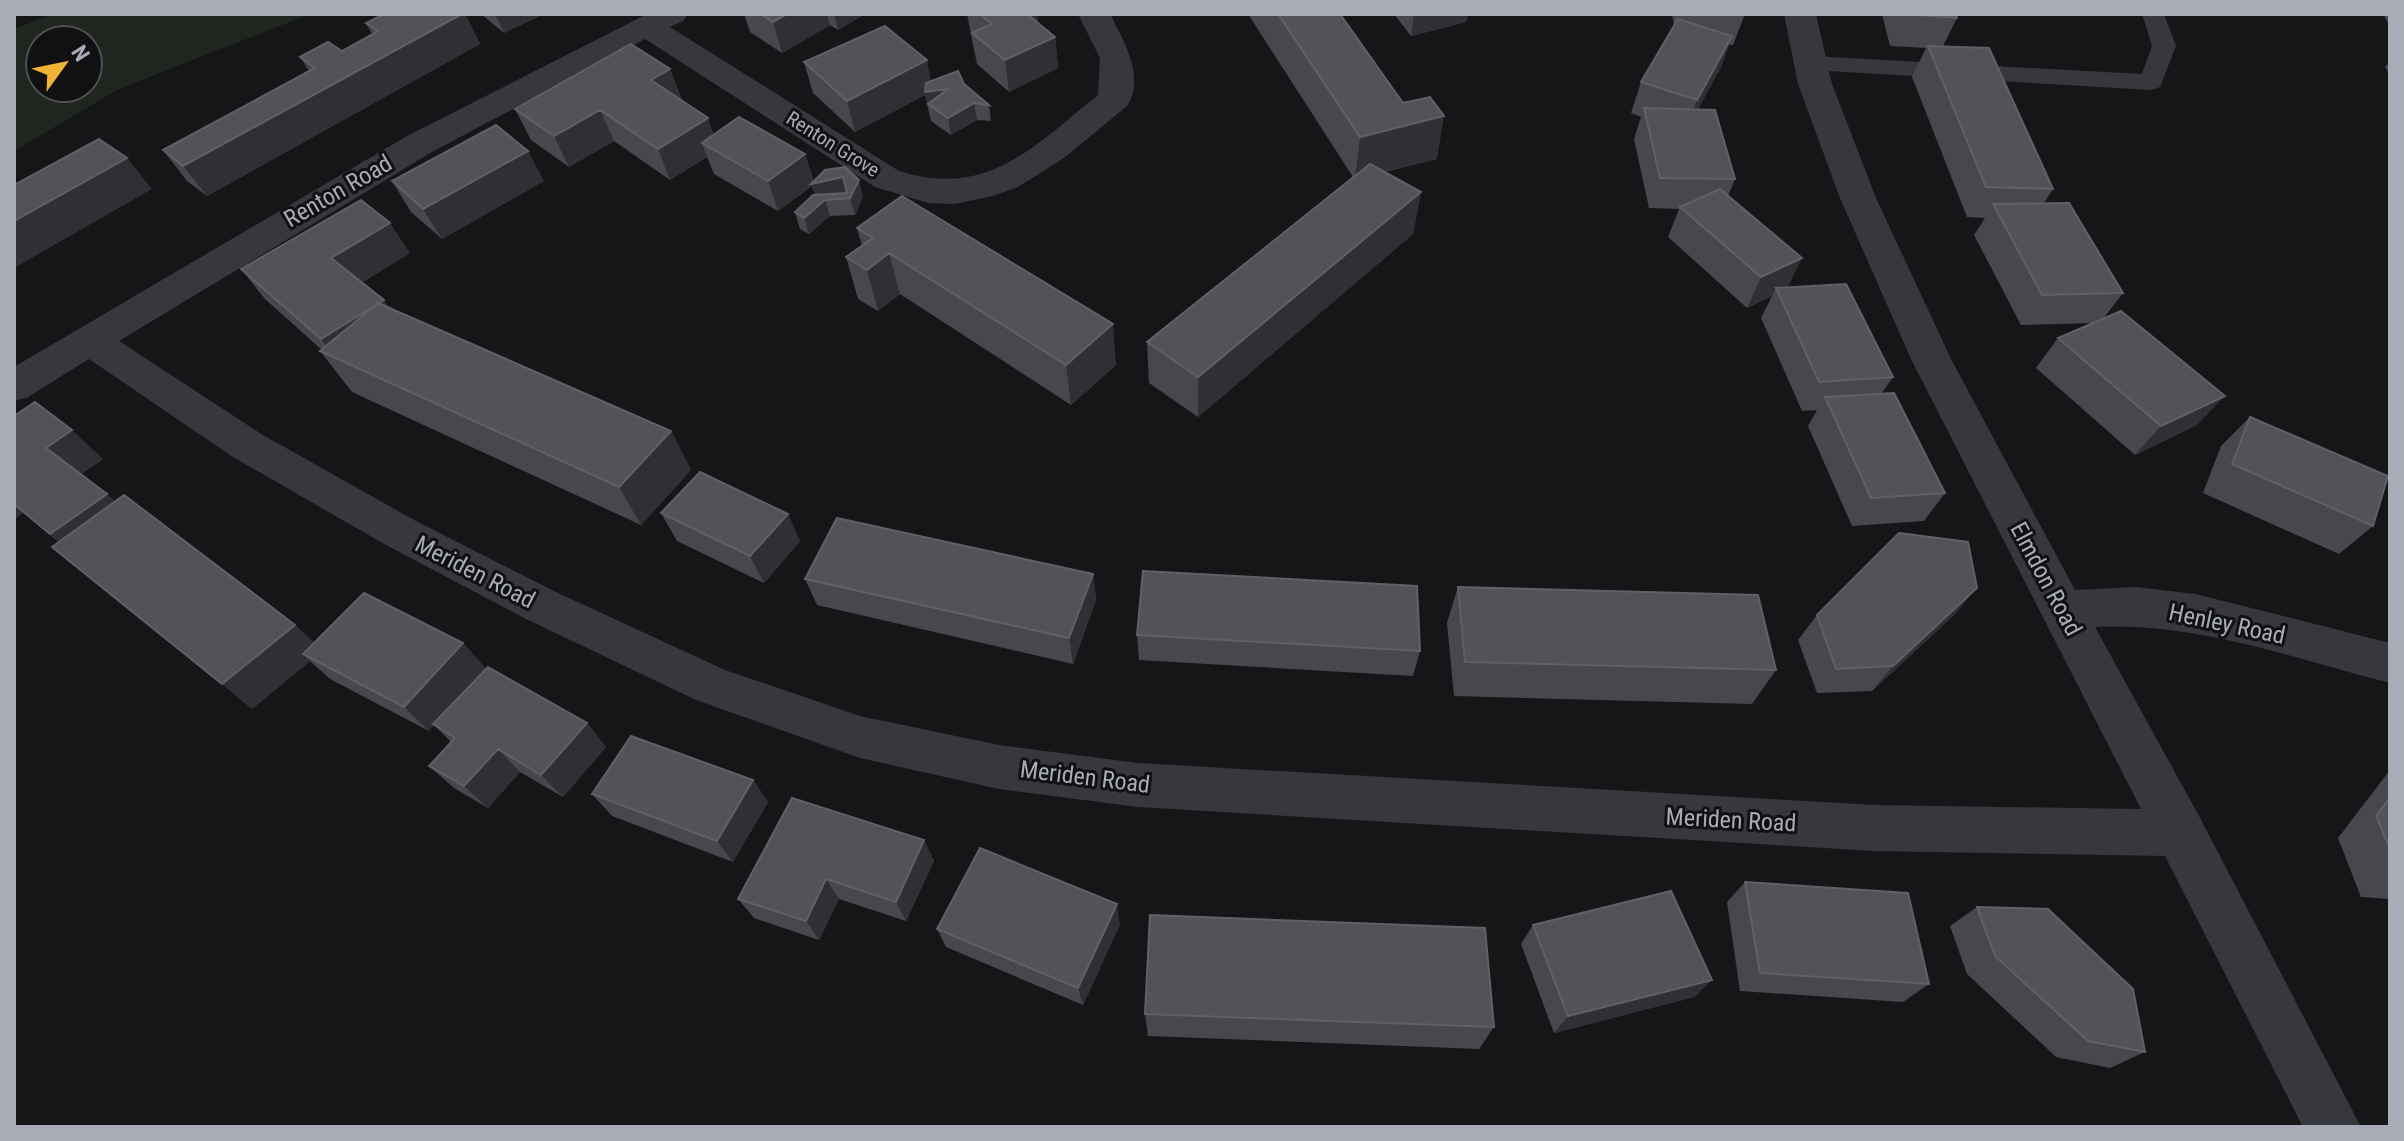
<svg xmlns="http://www.w3.org/2000/svg" width="2404" height="1141" viewBox="0 0 2404 1141" font-family="'Roboto Condensed',sans-serif">
<rect width="100%" height="100%" fill="#161618"/>
<!-- green -->
<path fill="#1e261f" fill-rule="evenodd" d="M53,14H310L119,89L14,151V29ZM40,40H88V88H40Z"/>
<g fill="none" stroke-linecap="round" stroke-linejoin="round">
<!-- service -->
<path fill="#37383d" fill-rule="evenodd" d="M2142,14H2164L2176,46L2160,87L2151,90L1811,70L1803,68L1799,63L1803,58L1811,56L2142,74L2152,46Z"/>
<!-- minor -->
<path fill="#37383d" fill-rule="evenodd" d="M647,14H688L683,21L670,27L899,171C988,199 1034,146 1098,95L1100,58L1078,14H1110C1123,40 1146,77 1127,106L1064,158L1018,187L993,196L955,204L928,203L875,187L645,39L432,152L119,341L263,435L416,521L556,592L725,670L860,716L999,745L1138,763L1875,805L2141,809L1911,359L1840,198L1798,84L1784,14H1816L1832,84L1876,198L1951,359L2075,590L2136,587L2195,594L2390,643V683C2293,658 2196,622 2095,627L2199,816L2361,1127H2303L2165,856L1875,851L1138,807L999,789L860,758L696,700L524,618L386,545L233,457L89,359L28,397L14,401V367L407,136Z"/>
</g>
<!-- wall -->
<path fill="#47484d" d="M384,14H465L480,44L207,196L187,181L163,150L309,71L300,57L342,51L372,34L366,23Z
M481,14H544L504,33Z
M744,14H865L838,30L830,25L782,53L750,32Z
M967,14H1037L1038,23L1055,37L1058,68L1009,92L977,64Z
M1248,14H1340L1437,159L1385,172L1421,192L1413,234L1198,417L1149,383L1147,342L1353,177Z
M1394,14H1468L1466,22L1411,36Z
M1672,14H1745L1733,45H1729L1721,67L1698,109L1735,179L1728,196L1787,287L1893,377L1882,393L1945,493L1924,521L1852,526L1808,426L1817,410L1802,411L1761,318L1772,296L1747,308L1668,237L1679,209L1649,208L1634,139L1641,117L1631,113L1641,82L1674,26Z
M1882,14H1956L1957,18L1943,46L2053,189L2044,203L2123,293L2103,319L2197,425L2135,455L2036,368L2058,338L2093,323L2021,325L1974,235L1985,218L1967,217L1912,77L1926,48L1890,46Z
M2383,14H2390V26Z
M804,62L931,81L964,84L989,105L991,121L977,120L951,135L931,121L925,95L855,132L813,93Z
M2390,62V75L2385,67Z
M670,69L682,100L714,135L805,154L814,182L863,197L855,215L830,216L809,234L800,229L795,212L815,195L812,186L778,211L714,174L707,157L670,180L614,141L569,167L531,140L515,109Z
M392,181H544L442,239L411,212Z
M857,228L1116,365L1071,405L900,294L878,311L858,299L846,257L862,246Z
M410,253L361,283L384,300L388,307L671,431L691,470L641,525L352,392L320,351L322,350L265,299L241,269Z
M14,416L103,459L81,474L115,502L295,625L314,643H463L486,669L587,723L606,747L563,797L520,772L488,808L454,788L429,766L451,742L434,725L429,731L330,679L310,661L252,709L24,512L14,519Z
M2250,417L2373,526L2339,554L2203,493L2221,446Z
M661,513L800,541L764,583L677,541Z
M1093,574L1096,600L1073,664L817,605L805,579Z
M1458,587L1776,670L1752,704L1454,696L1447,623Z
M1817,615H1954L1872,691L1817,693L1798,640Z
M1137,635L1420,651L1413,676L1139,660Z
M2390,770V899L2361,897L2338,838Z
M753,780L768,802L733,862L612,816L592,794Z
M924,840L934,861L906,921L839,899L819,940L754,918L738,899Z
M1745,882L1929,984L1903,1002L1740,991L1727,902Z
M1977,907L2145,1052L2110,1068L2056,1057L1967,974L1950,926Z
M1120,924L1083,1005L946,947L937,929Z
M1533,925L1712,980L1694,997L1554,1033L1521,944Z
M1145,1014L1494,1027L1479,1049L1148,1036Z"/>
<!-- shaded-wall -->
<path fill="#2f3033" d="M462,14H465L480,44L207,196L183,166Z
M495,14H544L504,33Z
M787,14H827L830,25L782,53L773,22Z
M834,14H865L838,30Z
M1024,14H1037L1040,37Z
M1414,14H1468L1466,22L1411,36Z
M1732,36L1721,67L1686,131L1697,100Z
M1055,37L1058,68L1009,92L1005,60Z
M927,60L933,91L948,89L928,104L929,109L925,95L855,132L847,101Z
M670,69L682,100L651,80Z
M974,103L977,120L951,135L948,118Z
M600,110L614,141L569,167L554,136Z
M1444,116L1437,159L1355,179L1360,137Z
M708,118L719,149L702,143L707,157L670,180L658,149Z
M528,151L544,181L442,239L423,209Z
M805,154L814,183L843,177L848,193L816,200L812,186L778,211L768,181Z
M127,158L152,189L14,268V221Z
M859,180L863,197L855,215L850,198Z
M1421,192L1413,234L1198,417V377Z
M825,200L830,216L809,234L804,218Z
M390,223L410,253L353,288L331,258Z
M889,253L900,294L878,311L867,270Z
M1802,258L1787,289L1776,288L1772,296L1747,308L1761,277Z
M384,300L404,330L336,359L321,339Z
M1113,324L1116,365L1071,405L1066,365Z
M2225,396L2197,425L2135,455L2161,426Z
M72,430L103,459L78,476L46,448Z
M671,431L691,470L641,525L619,487Z
M107,494L138,522L84,562L50,534Z
M14,504L24,512L14,519Z
M788,514L800,541L764,583L750,556Z
M1093,574L1096,600L1073,664L1069,638Z
M1977,588L1954,615L1872,691L1893,666Z
M295,625L323,651L303,654L310,661L252,709L222,684Z
M463,643L486,669L429,731L404,707Z
M587,723L606,747L563,797L541,775Z
M498,749L520,772L488,808L464,786Z
M753,780L768,802L733,862L717,841Z
M924,840L934,861L906,921L896,902Z
M826,879L839,899L819,940L806,921Z
M1117,904L1120,924L1083,1005L1078,988Z
M1712,980L1694,997L1554,1033L1568,1016Z"/>
<!-- building -->
<path fill="#525358" stroke="#5f6167" stroke-width="2" d="M384,14H462L183,166L163,150L315,68L300,57L328,42L342,51L378,31L366,23Z
M761,14H787L773,22Z
M980,14H1027L1055,37L1005,60L972,33L992,24Z
M1278,14H1340L1403,103L1430,97L1444,116L1360,137Z
M1905,14H1956L1957,18Z
M1678,19L1732,36L1697,100L1641,82Z
M885,26L927,60L847,101L804,62Z
M631,44L670,69L651,80L708,118L658,149L600,110L554,136L515,109Z
M1928,46L1989,48L2053,189L1986,187Z
M958,71L964,84L989,105L974,103L948,118L928,104L948,89L925,92L926,83Z
M1644,108L1715,110L1735,179L1660,178Z
M739,117L805,154L768,181L702,143Z
M496,125L528,151L423,209L392,181Z
M99,139L127,158L14,221V185Z
M1370,164L1421,192L1198,377L1147,342Z
M845,167L859,180L850,198L825,200L804,218L795,212L813,195L847,193L843,177L811,184L825,170Z
M1720,189L1802,258L1761,277L1680,207Z
M902,196L1113,324L1066,365L889,253L867,270L846,257L873,238L857,228Z
M361,200L390,223L331,258L384,300L321,339L241,269Z
M2069,203L2123,293L2042,295L1993,204Z
M1846,284L1893,377L1819,382L1776,288Z
M378,303L671,431L619,487L320,351Z
M2121,311L2225,396L2161,426L2058,338Z
M1894,393L1945,493L1871,498L1825,397Z
M35,402L72,430L46,448L107,494L50,534L14,504V416Z
M2250,417L2388,476L2373,526L2232,464Z
M700,472L788,514L750,556L661,513Z
M124,495L295,625L222,684L52,547Z
M837,518L1093,574L1069,638L805,579Z
M1899,533L1968,542L1977,588L1893,666L1836,669L1817,615Z
M1143,571L1417,586L1420,651L1137,635Z
M1458,587L1758,595L1776,670L1465,662Z
M364,593L463,643L404,707L303,654Z
M488,667L587,723L541,775L498,749L464,786L429,766L455,738L433,724Z
M631,736L753,780L717,841L592,794Z
M792,798L924,840L896,902L826,879L806,921L738,899Z
M2390,798V849L2376,816Z
M980,848L1117,904L1078,988L937,929Z
M1745,882L1908,893L1929,984L1760,973Z
M1671,891L1712,980L1568,1016L1533,925Z
M1977,907L2048,909L2133,989L2145,1052L2088,1041L1995,956Z
M1150,915L1485,928L1494,1027L1145,1014Z"/>
<g text-anchor="middle" dominant-baseline="central" stroke-width="6" stroke-linejoin="round" paint-order="stroke">
<!-- far-street labels -->
<g font-size="20" fill="#a8acb7" stroke="#111113">
<text transform="translate(833 144) rotate(32)">Renton Grove</text>
</g>
<!-- street labels -->
<g font-size="24" fill="#a8acb7" stroke="#111113">
<text transform="translate(338 191) rotate(-30)">Renton Road</text>
<text transform="translate(475 572) rotate(27)">Meriden Road</text>
<text transform="translate(2046 579) rotate(62)">Elmdon Road</text>
<text transform="translate(2227 624) rotate(12)">Henley Road</text>
<text transform="translate(1085 777) rotate(7)">Meriden Road</text>
<text transform="translate(1731 820) rotate(3)">Meriden Road</text>
</g>
</g>
<!-- border -->
<rect width="2404" height="1141" fill="none" stroke="#a8acb7" stroke-width="32"/>
<!-- north arrow -->
<g transform="translate(64 64) rotate(57)"><circle r="38" fill="#111113" stroke="#4d4f55" stroke-width="2"/>
<path d="M0-6L14 30L0 20L-14 30Z" fill="#f0b335"/>
<text y="-12" font-size="22" font-weight="bold" text-anchor="middle" fill="#a8acb7">N</text>
</g>
</svg>
